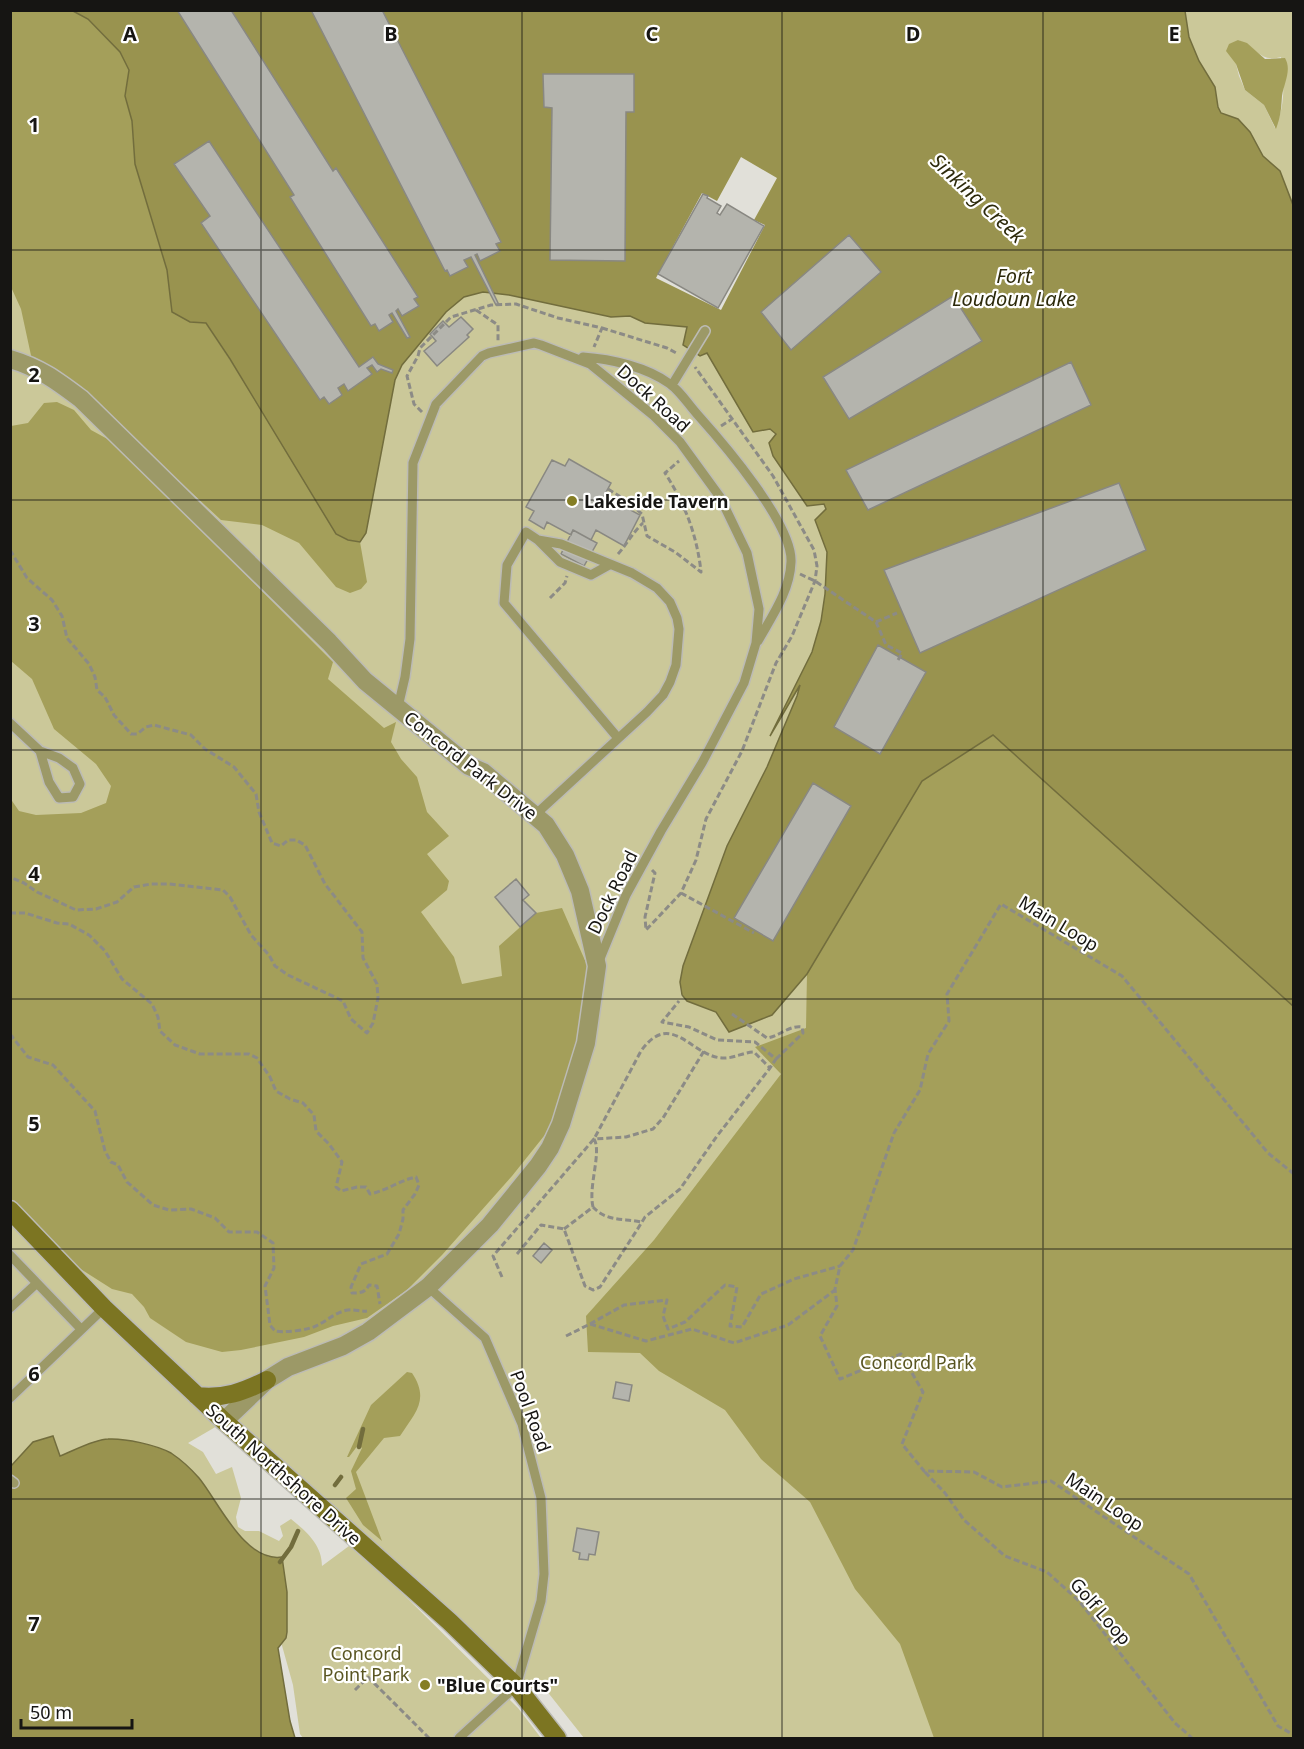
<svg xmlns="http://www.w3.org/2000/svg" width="1304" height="1749" viewBox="0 0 1304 1749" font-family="'Noto Sans',sans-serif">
<rect width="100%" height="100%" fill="#e1e0d9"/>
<!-- green -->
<path fill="#cbc899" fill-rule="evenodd" d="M73,10L129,70L125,96L145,198L167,270L172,311L348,540L360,541L385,381L445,300L504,287L690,323L811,466L847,556L797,696L767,767L727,846L683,966L680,982L681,995L687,1001L716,1012L730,1032L807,974L1293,1006V1738H584L546,1690L516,1686L224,1422L188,1443L203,1452L216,1474L232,1467L241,1498L236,1517L238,1527L245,1531H259L279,1541L283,1536L280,1526L291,1519C307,1532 322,1545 322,1566L349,1546L396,1587L518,1708L541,1738H303L300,1734L293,1685L281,1642L286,1638L287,1632V1592L282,1557L276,1558L261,1554L244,1540L227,1520L106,1439L51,1459L11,1528L10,11Z
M1292,10L1293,12V205L1280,171L1263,156L1250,132L1238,119L1221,113L1218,107L1215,87L1199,61L1189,36L1185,11ZM1238,40C1257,47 1260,63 1281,57C1284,82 1286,105 1275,128L1264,105L1245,90L1239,76L1236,64Z"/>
<!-- forest -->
<path fill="#a49f5a" d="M10,11H73L88,19L120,52L129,70L125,96L132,121L135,164L167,270L172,311L190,322L206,323L348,540L360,542L367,582L361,589L350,593L336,587L299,543L262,525L221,520L105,412L32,360L21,309L11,287Z
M1238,40L1247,43L1265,59L1285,58C1292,70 1284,83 1282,96C1281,110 1281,115 1276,129L1264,105L1245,90L1236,64L1226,51L1229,44Z
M57,402L74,410L91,430L113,442L333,662L328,679L384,728L396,722L391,742L401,759L417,777L427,812L449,836L427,854L449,881L447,890L421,912L454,957L462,984L502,976L499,946L536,913L562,908L587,965L583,1010L571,1065L548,1131L512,1176L442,1255L407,1290L367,1318L333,1326L304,1337L241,1350L222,1352L186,1342L150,1318L144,1307L132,1294L112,1289L68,1261L11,1199L10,798L19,811L36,815L81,813L106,803L111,786L96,764L54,729L32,679L11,661V426L28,423L44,403Z
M993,735L1293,1006V1738H934L900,1644L855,1589L810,1502L761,1459L725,1410L659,1371L640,1353L588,1352L586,1316L654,1240L781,1074L755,1047L806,1028L807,974L922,781Z
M407,1372L412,1373C430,1400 415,1413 400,1436L384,1438L356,1472L382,1541L363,1525L346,1498L356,1489L351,1471L362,1448L358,1445L349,1457H347L371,1405Z"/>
<!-- water -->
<path fill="#99934f" stroke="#726d3d" stroke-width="1.5" d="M73,11H1185L1189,37L1199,61L1215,87L1218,107L1221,113L1238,119L1250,132L1263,156L1280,171L1293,205V1006L993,735L922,781L807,974L772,1015L729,1032L716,1012L687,1001L682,995L680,982L683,966L727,846L767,767L797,696L800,685L770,736L812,652L821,621L825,594L827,552L815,520L826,509L824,504L807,506L773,456L769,443L776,434L770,429L753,432L707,353L700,356L683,345L687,327L645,323L630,316L611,317L509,295L483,292L464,297L446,312L402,365L395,380L366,533L360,542L348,540L336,534L230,359L206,323L190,322L172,312L167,270L135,164L132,121L125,96L129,70L120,52L88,19Z
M53,1436L60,1456C73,1451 95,1439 108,1439C125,1438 156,1445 171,1453C180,1459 192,1470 199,1478C218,1501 245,1563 282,1557L287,1592V1632L286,1638L278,1648L290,1721L295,1738H11V1466L33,1442Z"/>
<!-- pier -->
<path fill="#e1e0d9" d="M741,157L777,178L754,220L765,225L721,310L656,278L702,193L717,201Z"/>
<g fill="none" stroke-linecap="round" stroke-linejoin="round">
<!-- stream -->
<path stroke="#726d3d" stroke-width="4.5" d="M359,1447L363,1429
M335,1485L341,1477
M280,1562L291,1547L298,1531"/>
</g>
<!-- building -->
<path fill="#b4b4ad" stroke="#898882" stroke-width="1.5" d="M177,10H231L333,171L336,168L418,297L414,299L419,306L402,316L398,309L396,311L410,337L407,338L392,313L389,315L393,322L379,331L375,324L371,326L290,197L294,195Z
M311,10H382L501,242L496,244L500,251L480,261L477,254L475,255L499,305H496L471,257L464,260L468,267L450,276L447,270L445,271Z
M543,74H634V112H626L625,261L550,260L552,108L544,107Z
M209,141L359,367L373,357L378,364L393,370L392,373L381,369L377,372L372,365L367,368L372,374L348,391L344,384L338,388L342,395L329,404L324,397L320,400L201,223L210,216L174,164Z
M703,194L708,196L707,198L721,206L717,213L720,215L727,204L764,226L718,308L658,274Z
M849,235L881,272L791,350L761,312Z
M953,296L982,341L849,419L823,377Z
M461,317L473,329L467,335L469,337L437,366L424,351L436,341L430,334L443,321L449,327Z
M1071,362L1091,405L868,510L846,470Z
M569,459L611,483L604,496L640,515L624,546L596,530L591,540L573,530L571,535L547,522L544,529L529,520L534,511L526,507L552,460L565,466Z
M1119,483L1146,550L920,653L884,570Z
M573,530L597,543L584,566L561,554Z
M878,645L926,672L880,754L834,727Z
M813,783L851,806L773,941L734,918Z
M516,879L529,895L523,900L536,913L520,927L495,897Z
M544,1243L552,1250L541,1263L533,1256Z
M616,1382L632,1385L629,1401L613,1398Z
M577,1528L599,1532L595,1555L589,1554L588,1560L579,1559L580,1553L573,1551Z"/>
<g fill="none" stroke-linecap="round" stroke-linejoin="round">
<!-- lane casing -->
<g stroke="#bcbbb5" stroke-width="12">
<path id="lane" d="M583,357C611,359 647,367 670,384C680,391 688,404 697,414C723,443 793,524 791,562C790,591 772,616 758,641
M672,385L705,331
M609,565L591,575L560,562L538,540L526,532L507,565L504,603L618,738
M398,707L405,677L410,639L413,463L436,404L482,356L489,353L534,343L541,345L590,364L654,416L680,442L720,497L747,553L759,609L756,643L744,683L702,763L661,831L626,895L599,961
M10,723L40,751L59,758L73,768L80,784L73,797L59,798L49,782L40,751
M535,815L647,712L663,695L670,682L676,665L679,629L677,618L670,602L657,588L632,573L561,544L538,540
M10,1255L81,1329
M428,1287L485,1338L522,1424L541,1498L544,1574L541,1601L516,1686L459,1738
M10,1308L37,1283
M10,1398L104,1308
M10,1480L14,1483"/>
</g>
<!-- street casing -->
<g stroke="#bcbbb5" stroke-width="21">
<path id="street" d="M10,359C40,368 57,381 81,399L329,642L365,681L469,766L483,772L546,825L565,855L580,891L597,966L586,1043L561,1124L550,1148L538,1166L490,1225L428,1287L368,1332L343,1346L288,1367L267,1380L224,1421"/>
</g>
<!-- secondary casing -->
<g stroke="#bcbbb5" stroke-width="21">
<path id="secondary" d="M10,1210L104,1308L224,1421L450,1622L516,1686L557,1738
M197,1396C224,1399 243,1392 267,1380"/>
</g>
<!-- path -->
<path stroke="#8c8b86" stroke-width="3" stroke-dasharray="6 3" stroke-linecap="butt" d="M476,310L498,325V341
M602,328L667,348L678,354
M422,412L414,404L407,376L418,356L420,348L451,317L491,305L516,304L558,318L602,328L594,347
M721,426L732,419
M608,489L624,499L642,514L647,536L675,552L701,572C697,535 685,504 665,473L679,461
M10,550L27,578L52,600L62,616L67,638L89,664L95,677L97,690L105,697L114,715L131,734H137L146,727L154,725L191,735L205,749L234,767L256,794L259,812L272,843L281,846L288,840H296L305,845L325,884L362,932L363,958L377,984L378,998L373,1023L367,1033L351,1019L343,1001L288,975L275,966L269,955L251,935L230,897L223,890L169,884H151L134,887L117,902L96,909L76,910L37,892L24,883L10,877
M618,554C627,544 633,532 643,523
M800,574L815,581L876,622L886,645L902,653L898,660
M550,598L565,583L567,576
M876,622L897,613
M652,870L655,873L645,917L646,930L681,893L696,860L706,819L742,751L776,663L792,636L815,581L817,566L814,550L773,476L695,367
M681,893L754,933
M10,913H25L57,923L69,924L89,935L105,951L122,979L152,1004L158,1017L160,1031L175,1045L200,1054H249L257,1058L270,1077L276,1091L290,1099L303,1103L314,1115L316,1131L329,1144L342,1162L336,1187L341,1191L357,1187H366L370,1194C388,1190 398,1181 416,1177L419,1185L415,1194L403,1210V1219L399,1234L387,1254L361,1264L351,1287L352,1293C360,1293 365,1293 369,1285L377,1286L380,1304
M732,1014L767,1038C780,1036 789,1025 802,1027L803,1033L776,1059
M10,1034L28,1057L53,1065L95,1111L105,1151L111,1162L118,1165L127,1182L153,1205L169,1210L191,1209L215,1218L229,1232H257L273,1243L274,1268L265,1286L270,1325L275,1331C284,1333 310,1330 318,1325C328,1320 336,1312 348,1310C355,1309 361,1312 367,1311
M1294,1174L1268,1153L1122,976L1001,904L947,994L949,1021L928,1054L920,1090L894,1133L853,1250L840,1266L835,1289L837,1306L820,1336L840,1379L901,1354L923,1392L902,1444L924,1471L974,1472L1002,1487L1051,1481L1189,1574L1278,1726L1294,1735
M593,1207C588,1186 602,1152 594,1139L626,1137L653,1129L663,1118L704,1051
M564,1229L593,1207C607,1222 623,1218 641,1222
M517,1254L541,1225L564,1229L585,1286L593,1290L600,1287L637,1230L645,1217L680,1189L717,1136L770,1068L776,1059L755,1042L717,1040L689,1027L662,1022L679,1001
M502,1277L493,1256L594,1139L641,1051C671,1009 691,1056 722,1058C733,1059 744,1052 754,1052L770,1068
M590,1324L624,1305L667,1300L663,1316L668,1329L685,1322L725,1285L737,1287L730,1326L742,1327L761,1294L794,1279L840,1266
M566,1336L590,1324L646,1341L692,1329L734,1343L788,1325L835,1290
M925,1472L945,1493L964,1520L1005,1556L1047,1572L1079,1601L1175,1723L1192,1738
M355,1690L368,1677L429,1738"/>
<!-- lane -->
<use href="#lane" stroke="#9c9967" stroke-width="9"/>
<!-- street -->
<use href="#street" stroke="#9c9967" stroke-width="18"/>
<!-- secondary -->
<use href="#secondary" stroke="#7c7522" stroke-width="18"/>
</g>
<!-- grid -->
<path fill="none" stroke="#161513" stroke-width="1.5" stroke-opacity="0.55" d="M261,10V1738M522,10V1738M782,10V1738M1043,10V1738M10,250H1294M10,500H1294M10,750H1294M10,999H1294M10,1249H1294M10,1499H1294"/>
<!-- markers -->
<g fill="#857e24" stroke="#fffffe" stroke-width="2">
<circle cx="572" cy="501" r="6"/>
<circle cx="425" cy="1685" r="6"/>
</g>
<g text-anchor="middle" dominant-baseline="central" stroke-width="4.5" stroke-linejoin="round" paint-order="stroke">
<!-- street labels -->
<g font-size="18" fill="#161513" stroke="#fffffe">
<text transform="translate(654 398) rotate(42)">Dock Road</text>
<text transform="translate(471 765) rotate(38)">Concord Park Drive</text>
<text transform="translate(612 892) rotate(-64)">Dock Road</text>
<text transform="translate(1059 923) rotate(31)">Main Loop</text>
<text transform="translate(531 1411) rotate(70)">Pool Road</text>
<text transform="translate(284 1474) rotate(42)">South Northshore Drive</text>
<text transform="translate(1105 1501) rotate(34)">Main Loop</text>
<text transform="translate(1101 1611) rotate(49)">Golf Loop</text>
</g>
<!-- poi labels -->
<g font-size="18" font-weight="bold" fill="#161513" stroke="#fffffe" text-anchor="start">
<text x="584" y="501">Lakeside Tavern</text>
<text x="437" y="1685">"Blue Courts"</text>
</g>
<!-- park labels -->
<g font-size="18" fill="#595521" stroke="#fffffe">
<text x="917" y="1362">Concord Park</text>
<text x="366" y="1653">Concord<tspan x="366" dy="21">Point Park</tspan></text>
</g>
<!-- water labels -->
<g font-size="20" font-style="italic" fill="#2d2a0b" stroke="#fffffe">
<text transform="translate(978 198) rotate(43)">Sinking Creek</text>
<text x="1014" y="275">Fort<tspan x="1014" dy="23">Loudoun Lake</tspan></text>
</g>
</g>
<g font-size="20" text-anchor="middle" font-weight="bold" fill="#161513" stroke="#fffffe" stroke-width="4.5" stroke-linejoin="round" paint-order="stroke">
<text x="130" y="41">A</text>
<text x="391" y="41">B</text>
<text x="652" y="41">C</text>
<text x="913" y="41">D</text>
<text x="1174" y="41">E</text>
<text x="34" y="132">1</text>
<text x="34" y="382">2</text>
<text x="34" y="631">3</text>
<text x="34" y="881">4</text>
<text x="34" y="1131">5</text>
<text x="34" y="1381">6</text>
<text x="34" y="1631">7</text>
</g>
<!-- border -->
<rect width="1304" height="1749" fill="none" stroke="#161513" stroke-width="24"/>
<!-- scale -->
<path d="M21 1719v9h111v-9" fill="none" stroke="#161513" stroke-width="3"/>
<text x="30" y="1719" font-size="18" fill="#161513" stroke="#fffffe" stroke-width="4.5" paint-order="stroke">50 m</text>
</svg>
